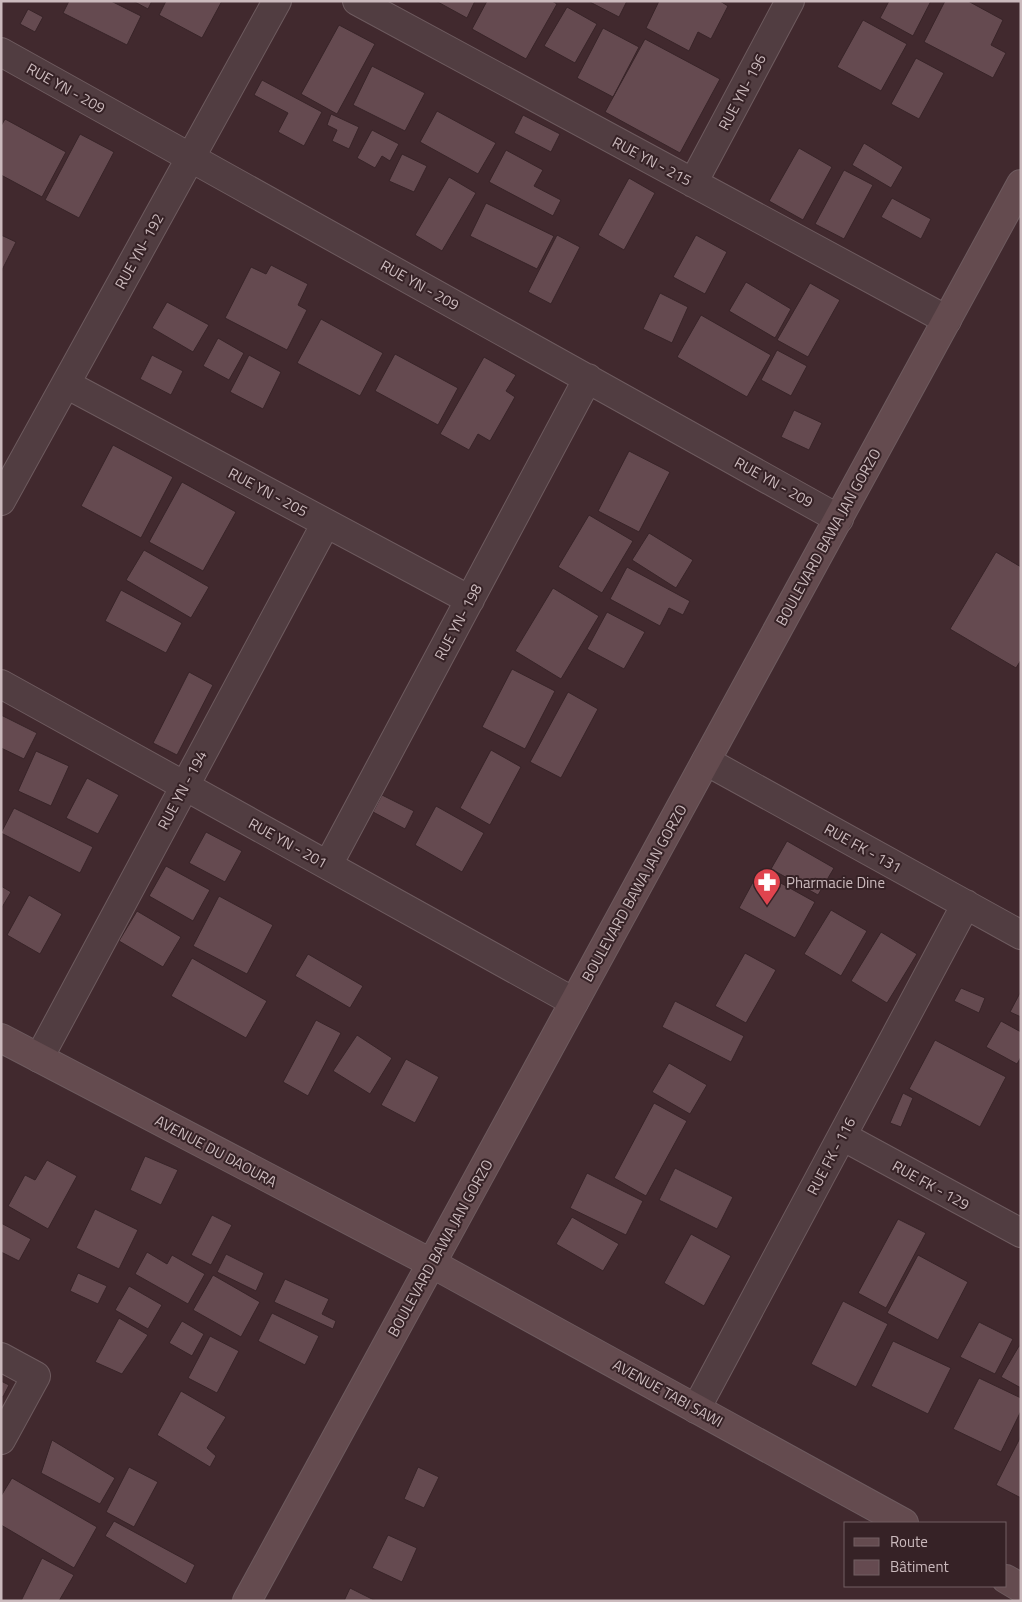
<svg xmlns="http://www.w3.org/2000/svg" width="1022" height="1602" viewBox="0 0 1022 1602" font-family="'Titillium Web',sans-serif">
<rect width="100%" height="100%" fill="#41292e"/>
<!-- building -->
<path fill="#654a50" stroke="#382428" d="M69,1H111L141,16L127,45L63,13Z
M133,1H152L148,9Z
M166,1H222L202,38L159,15Z
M436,1H475L467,18Z
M487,1H552L557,4L526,59L472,29Z
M588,1H627L619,17Z
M659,1H720L728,6L711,39L698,32L689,51L646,28Z
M889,1H931L913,36L880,18Z
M945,1H968L1003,20L991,45L1006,53L993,78L924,42Z
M567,7L597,24L575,63L544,46Z
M28,9L43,17L35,32L20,24Z
M863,20L907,44L881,91L837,67Z
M339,25L375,44L337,114L301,94Z
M603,28L639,47L613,97L577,78Z
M645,39L720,79L680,153L605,112Z
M916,58L944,73L919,119L891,104Z
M372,66L425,93L405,131L353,105Z
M262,80L322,112L304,146L278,132L288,113L254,95Z
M437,111L496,143L478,174L420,142Z
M331,114L359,127L349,149L332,141L337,130L327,125Z
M523,115L560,134L551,152L514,133Z
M5,119L66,152L42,197L1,175V126Z
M372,130L399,144L390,161L382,156L375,168L357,158Z
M80,134L114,152L79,218L45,200Z
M864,143L903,167L891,188L852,165Z
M799,148L832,167L803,220L769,201Z
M506,150L543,170L534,186L561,200L553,216L489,182Z
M402,154L427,166L414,192L389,181Z
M844,170L873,185L844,239L815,224Z
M449,177L476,193L442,251L415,235Z
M629,178L655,193L624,250L598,235Z
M892,198L931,219L921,239L881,217Z
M486,203L554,236L537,269L470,236Z
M1,235L16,242L1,272Z
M557,235L580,247L551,304L528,292Z
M696,235L727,252L705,294L673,277Z
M271,265L308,284L298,305L307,310L287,350L225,318L251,267L266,274Z
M746,282L791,309L775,338L729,311Z
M810,283L840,300L808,357L777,340Z
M660,293L688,307L672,343L643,329Z
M167,302L209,325L193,352L152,328Z
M701,315L771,355L747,397L677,357Z
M321,319L383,353L360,396L297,363Z
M218,338L244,353L229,380L203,366Z
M777,350L807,366L791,396L761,380Z
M395,354L458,388L438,425L375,391Z
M152,355L183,371L171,395L140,379Z
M249,355L281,372L263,409L230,392Z
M484,357L516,375L506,391L515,397L490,441L478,434L469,450L440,434Z
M794,410L822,423L809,450L781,437Z
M113,445L173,477L141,538L81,506Z
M629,451L670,472L639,532L598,511Z
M182,482L236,512L203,571L149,542Z
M589,515L633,541L602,593L558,567Z
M649,533L693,560L676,588L632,560Z
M144,550L209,587L191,618L126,580Z
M996,552L1021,567V660L1016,668L950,629Z
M627,567L690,601L683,615L669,608L660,626L610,599Z
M553,588L599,616L561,679L515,651Z
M121,590L182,623L166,653L105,621Z
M607,612L645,632L624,669L587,649Z
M512,669L555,691L525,749L482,727Z
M189,672L213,685L177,755L153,743Z
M568,692L598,709L561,778L530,762Z
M1,715L37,733L24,759L1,748Z
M491,750L521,767L490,825L460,808Z
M36,751L69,766L51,806L18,791Z
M87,778L119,795L98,834L66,818Z
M382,795L414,811L405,829L373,812Z
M436,806L484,833L462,872L415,845Z
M14,808L93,847L80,873L1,833Z
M206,832L242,851L225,882L189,863Z
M787,841L834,868L818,895L771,869Z
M166,866L210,890L193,921L149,896Z
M759,871L815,902L795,938L739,908Z
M1,886L11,892L1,909Z
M29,895L62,914L40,954L7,935Z
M219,896L273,925L247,974L193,946Z
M831,910L867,931L841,976L804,954Z
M137,911L181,937L163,967L119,941Z
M881,932L917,954L887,1003L851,981Z
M745,953L776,970L746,1023L715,1006Z
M308,954L363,986L350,1008L295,976Z
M192,958L267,1001L246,1038L171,996Z
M961,988L985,998L979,1013L954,1001Z
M1021,991V1017L1010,1012Z
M675,1001L744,1036L731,1062L662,1027Z
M316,1020L341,1033L308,1096L283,1082Z
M1001,1021L1021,1032V1057L1017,1064L986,1047Z
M357,1035L392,1058L370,1094L333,1071Z
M935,1040L1006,1077L980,1127L909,1089Z
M406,1059L439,1077L415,1123L381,1105Z
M669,1063L707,1085L690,1114L652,1092Z
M903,1093L913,1098L901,1127L890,1123Z
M654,1103L687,1121L646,1196L614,1178Z
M145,1156L178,1170L161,1205L130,1190Z
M47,1160L77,1176L48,1229L8,1206L25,1175L35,1180Z
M675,1168L733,1197L717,1229L659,1200Z
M587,1173L643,1201L626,1235L570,1208Z
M95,1209L138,1230L119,1269L76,1248Z
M212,1215L232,1225L211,1265L191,1255Z
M572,1217L619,1244L603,1271L556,1244Z
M898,1219L926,1233L886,1308L858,1293Z
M1,1223L31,1239L19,1261L1,1252Z
M691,1234L731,1256L704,1306L664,1283Z
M147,1252L167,1264L172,1255L205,1274L188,1304L135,1274Z
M226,1254L264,1273L256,1291L217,1272Z
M918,1255L968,1282L938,1340L887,1313Z
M78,1273L107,1286L98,1304L70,1291Z
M213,1275L260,1302L241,1337L193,1310Z
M285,1279L329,1299L322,1314L336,1321L333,1329L274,1302Z
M129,1286L162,1305L148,1329L115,1310Z
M843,1301L888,1324L856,1387L811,1364Z
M272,1313L319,1336L305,1365L258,1341Z
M119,1318L148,1335L122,1374L95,1362Z
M182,1321L204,1334L192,1356L169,1343Z
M979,1322L1013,1339L995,1374L960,1357Z
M210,1336L239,1351L217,1393L188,1378Z
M893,1341L951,1368L928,1414L871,1386Z
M1019,1346H1021V1388L1001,1377Z
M979,1378L1021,1398V1411L1001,1452L953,1429Z
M1,1381L9,1385L3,1397L1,1396Z
M181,1391L226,1417L207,1448L216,1456L210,1467L157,1435Z
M1021,1436V1498L996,1485Z
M52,1440L115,1478L100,1504L41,1473Z
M129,1467L158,1482L134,1527L106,1512Z
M418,1467L439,1477L424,1508L404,1499Z
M12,1478L97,1527L74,1568L1,1525V1496Z
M114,1521L195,1565L186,1584L105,1536Z
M388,1535L417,1548L402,1582L372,1568Z
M42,1558L74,1575L59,1601H21Z
M350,1588L376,1601H344Z"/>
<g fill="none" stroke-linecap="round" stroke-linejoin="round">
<!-- street casing -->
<g stroke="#6e5b5f" stroke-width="30">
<path id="street" d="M357,1L947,320
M1,52L839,519
M693,183L790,1
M66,384L470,600
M1,501L277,1
M1,684L574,1002
M706,761L1021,935
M328,865L588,378
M39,1058L326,523
M842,1136L1021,1233
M1,1357L36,1376L1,1440
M696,1409L966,904"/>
</g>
<!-- secondary casing -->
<g stroke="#6e5b5f" stroke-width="30">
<path id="secondary" d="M1,1038L431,1263L904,1523
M1006,1579L1021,1588
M247,1601L1021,184"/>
</g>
<!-- street -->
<use href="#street" stroke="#513d41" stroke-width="28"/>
<!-- secondary -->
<use href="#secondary" stroke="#644b4f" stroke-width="28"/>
</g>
<!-- icons -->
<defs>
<g id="pharmacy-pin" transform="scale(1.4375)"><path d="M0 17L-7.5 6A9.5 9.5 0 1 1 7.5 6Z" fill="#e0444e" stroke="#362226"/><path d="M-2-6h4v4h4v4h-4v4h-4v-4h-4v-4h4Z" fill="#fff"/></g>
</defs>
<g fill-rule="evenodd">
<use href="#pharmacy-pin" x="767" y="882"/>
</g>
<g text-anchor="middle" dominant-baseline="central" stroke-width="4" stroke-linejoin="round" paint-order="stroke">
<!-- street labels -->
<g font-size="15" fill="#cbbabd" stroke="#362226">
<text transform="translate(66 88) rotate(29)">RUE YN - 209</text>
<text transform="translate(742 92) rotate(-62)">RUE YN- 196</text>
<text transform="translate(652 161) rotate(28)">RUE YN - 215</text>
<text transform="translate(139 251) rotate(-61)">RUE YN- 192</text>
<text transform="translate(420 285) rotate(29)">RUE YN - 209</text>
<text transform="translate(774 482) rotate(29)">RUE YN - 209</text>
<text transform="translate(268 492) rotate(28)">RUE YN - 205</text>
<text transform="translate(828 537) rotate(-61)">BOULEVARD BAWA JAN GORZO</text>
<text transform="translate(458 622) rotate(-62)">RUE YN- 198</text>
<text transform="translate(182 790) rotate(-62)">RUE YN - 194</text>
<text transform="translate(288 843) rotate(29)">RUE YN - 201</text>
<text transform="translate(863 848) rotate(29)">RUE FK - 131</text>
<text transform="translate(634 893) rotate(-61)">BOULEVARD BAWA JAN GORZO</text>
<text transform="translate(216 1151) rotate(28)">AVENUE DU DAOURA</text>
<text transform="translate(831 1156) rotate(-62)">RUE FK - 116</text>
<text transform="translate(931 1185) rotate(29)">RUE FK - 129</text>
<text transform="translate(440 1248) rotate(-61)">BOULEVARD BAWA JAN GORZO</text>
<text transform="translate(668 1393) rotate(29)">AVENUE TABI SAWI</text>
</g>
<!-- poi labels -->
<g font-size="15" fill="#cbbabd" stroke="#362226" text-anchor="start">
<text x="786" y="882">Pharmacie Dine</text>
</g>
</g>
<!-- border -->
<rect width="1022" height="1602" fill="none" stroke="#cbbabd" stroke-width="5"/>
<!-- legend -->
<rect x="844" y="1522" width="162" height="65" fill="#362226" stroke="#725f62"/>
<rect x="854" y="1538" width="25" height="8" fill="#644b4f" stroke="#725f62"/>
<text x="890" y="1547" font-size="15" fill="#cbbabd">Route</text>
<rect x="854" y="1560" width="25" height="15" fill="#654a50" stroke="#725f62"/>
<text x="890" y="1572" font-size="15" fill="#cbbabd">Bâtiment</text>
</svg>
